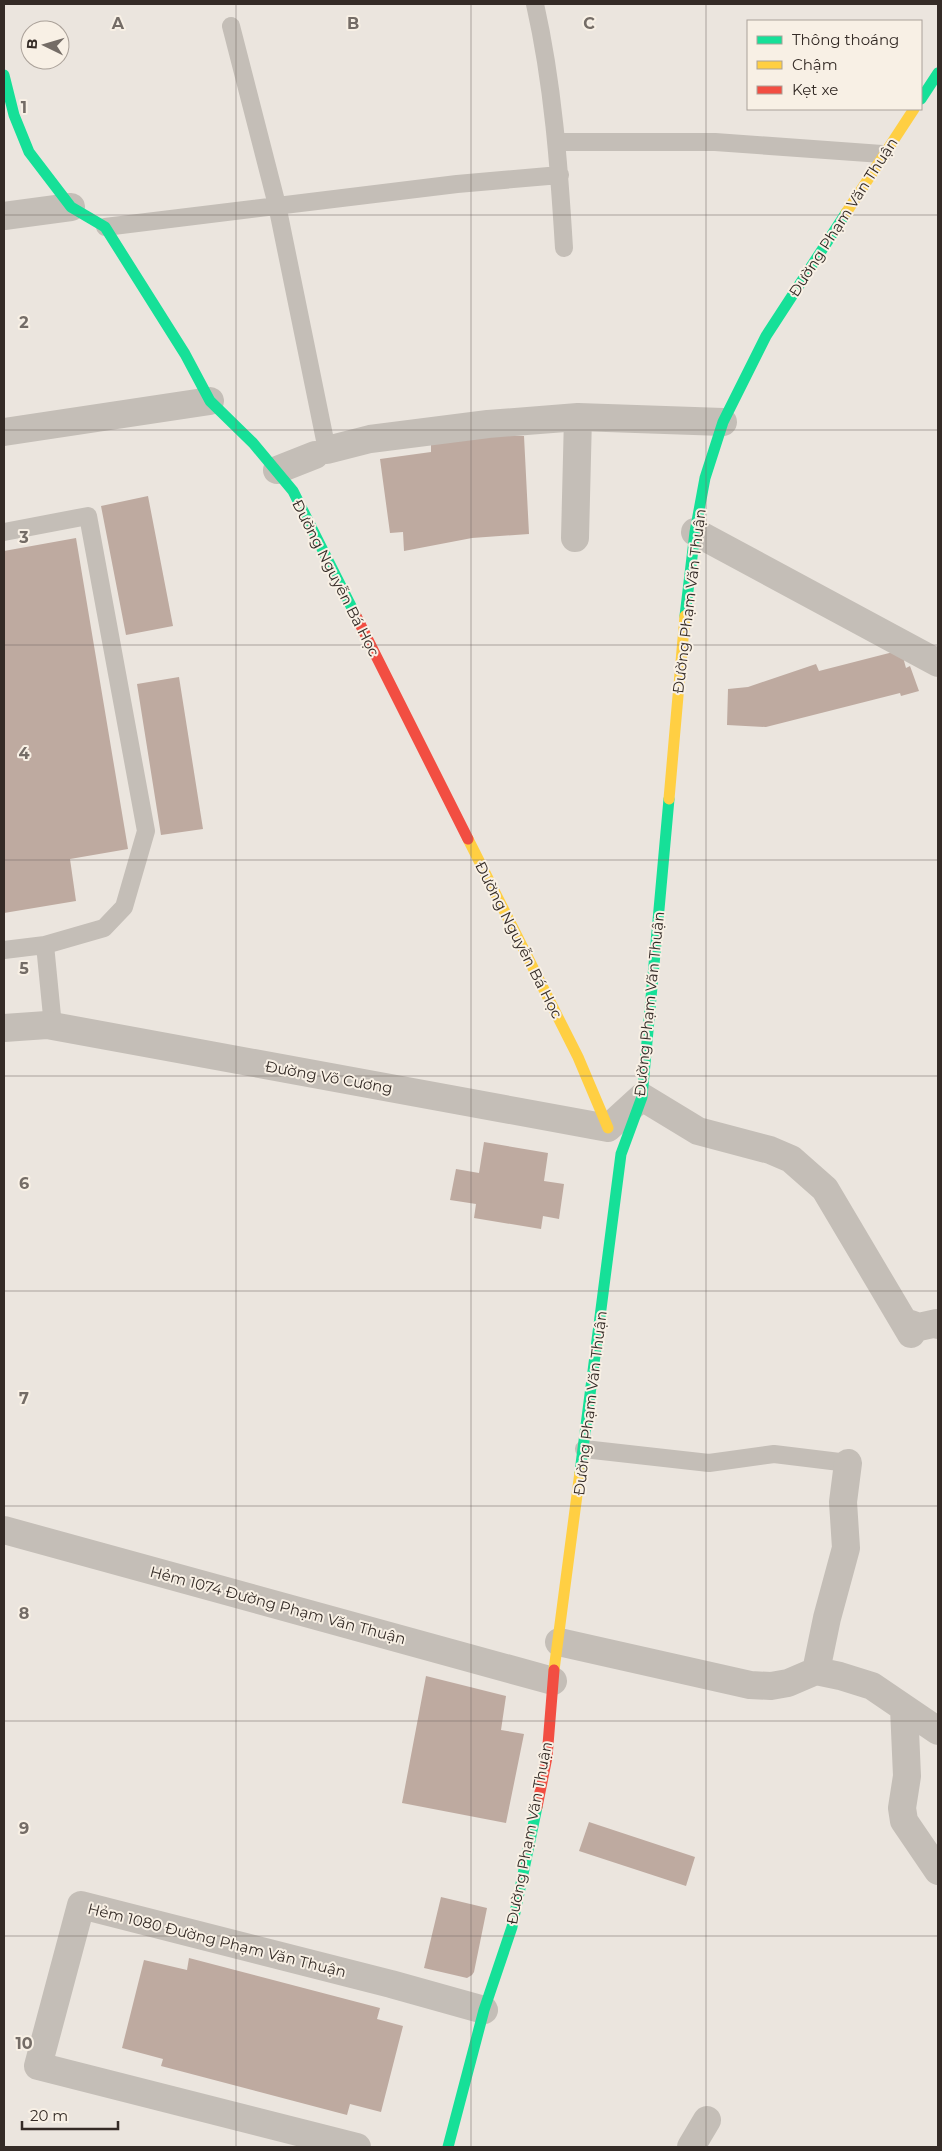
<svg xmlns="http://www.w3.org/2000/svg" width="942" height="2151" viewBox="0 0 942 2151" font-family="Montserrat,sans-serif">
<rect width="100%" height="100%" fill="#ebe5de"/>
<!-- building -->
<path fill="#beaaa0" d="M493,435L524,436L529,534L472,538L404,551L403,532L390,533L380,459L431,452V443Z
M148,496L173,626L126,635L101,506Z
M76,538L128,849L70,859L76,901L4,913V551Z
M901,650L906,668L910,666L919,691L901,696L900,693L766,727L727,725L728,689L748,687L816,664L819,671Z
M179,677L203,829L161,835L137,684Z
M484,1142L548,1153L544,1181L564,1184L559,1219L543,1216L541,1229L474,1218L476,1204L450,1200L456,1169L479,1173Z
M426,1676L506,1696L501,1730L524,1734L506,1823L402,1803Z
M589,1822L695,1857L686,1886L579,1851Z
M441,1897L487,1908L474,1972L472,1975L467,1978L424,1968Z
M189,1958L380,2008L377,2019L403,2026L381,2112L350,2104L347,2115L161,2066L163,2059L122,2048L144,1960L187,1970Z"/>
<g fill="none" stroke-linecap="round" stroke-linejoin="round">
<!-- lane -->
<path stroke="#c4beb7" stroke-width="18" d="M535,4C553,84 559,166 564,248
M231,26L277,205L327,450
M556,142H715L882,154
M105,227L457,184L560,175
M4,532L88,516L146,831L124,907L104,928L45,945L53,1026
M4,950L45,945
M584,1449L709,1463L774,1454L848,1463"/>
<!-- street -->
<path stroke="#c4beb7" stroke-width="28" d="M4,216L71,207
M4,432L210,401
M327,450L370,439L488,424L578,417L723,422
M277,470L315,455
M695,532L938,663
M575,538L578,417
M4,1028L47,1025L608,1128L642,1097L698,1131L770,1150L791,1159L825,1189L911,1334V1324L919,1327L937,1323L938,1325
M4,1530L553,1681
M559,1642L750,1685L771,1686L788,1683L816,1671L840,1676L872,1686L938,1731
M816,1671L827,1618L846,1548L843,1502L848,1463
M904,1708L907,1776L902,1808L904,1821L938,1871
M357,2147L38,2066L81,1905L391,1984L484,2010
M691,2147L707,2120"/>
<!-- fast -->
<path stroke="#16e098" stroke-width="11" d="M4,75L14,115L29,152L71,207L105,227L185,354L210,401L253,443L293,491L356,616
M921,99L938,73
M685,616L695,532L705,478L723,422L766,336L846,213
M580,1472L621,1154L642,1097L669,799
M448,2147L484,2010L512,1927L537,1807"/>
<!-- slow -->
<path stroke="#ffcf43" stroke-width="11" d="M846,213L914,109
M669,799L685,616
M468,839L578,1057L608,1128
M554,1670L580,1472"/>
<!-- jam -->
<path stroke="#f24e42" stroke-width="11" d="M356,616L468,839
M537,1807L547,1757L554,1670"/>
</g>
<!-- grid -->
<path fill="none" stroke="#746c66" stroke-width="1" stroke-opacity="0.55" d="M236,4V2147M471,4V2147M706,4V2147M4,215H938M4,430H938M4,645H938M4,860H938M4,1076H938M4,1291H938M4,1506H938M4,1721H938M4,1936H938"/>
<g text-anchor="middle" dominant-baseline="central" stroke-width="4" stroke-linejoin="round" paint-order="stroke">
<!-- street labels -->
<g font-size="15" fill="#342b26" stroke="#f8f0e5">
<text transform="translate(843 217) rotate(-57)">Đường Phạm Văn Thuận</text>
<text transform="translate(336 578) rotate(63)">Đường Nguyễn Bá Học</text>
<text transform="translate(689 601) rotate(-83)">Đường Phạm Văn Thuận</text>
<text transform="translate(519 940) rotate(63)">Đường Nguyễn Bá Học</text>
<text transform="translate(649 1004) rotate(-84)">Đường Phạm Văn Thuận</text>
<text transform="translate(329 1077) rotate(10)">Đường Võ Cương</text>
<text transform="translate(590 1403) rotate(-83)">Đường Phạm Văn Thuận</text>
<text transform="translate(278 1605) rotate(15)">Hẻm 1074 Đường Phạm Văn Thuận</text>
<text transform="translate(529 1833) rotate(-79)">Đường Phạm Văn Thuận</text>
<text transform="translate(217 1940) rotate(14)">Hẻm 1080 Đường Phạm Văn Thuận</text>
</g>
</g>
<g font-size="16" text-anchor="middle" font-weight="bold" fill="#746c66" stroke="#f8f0e5" stroke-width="4" stroke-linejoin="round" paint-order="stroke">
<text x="118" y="29">A</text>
<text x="353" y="29">B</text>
<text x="589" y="29">C</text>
<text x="24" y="113">1</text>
<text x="24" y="328">2</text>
<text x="24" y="543">3</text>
<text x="24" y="759">4</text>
<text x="24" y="974">5</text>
<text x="24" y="1189">6</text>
<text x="24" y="1404">7</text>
<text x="24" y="1619">8</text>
<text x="24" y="1834">9</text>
<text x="24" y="2049">10</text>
</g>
<!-- border -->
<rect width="942" height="2151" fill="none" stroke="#342b26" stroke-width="10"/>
<!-- legend -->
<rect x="747" y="20" width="175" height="90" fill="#f8f0e5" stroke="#aaa199"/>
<rect x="757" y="36" width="25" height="8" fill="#16e098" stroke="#aaa199"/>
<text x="792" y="45" font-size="15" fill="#342b26">Thông thoáng</text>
<rect x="757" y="61" width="25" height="8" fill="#ffcf43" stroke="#aaa199"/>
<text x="792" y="70" font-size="15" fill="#342b26">Chậm</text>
<rect x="757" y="86" width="25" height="8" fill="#f24e42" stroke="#aaa199"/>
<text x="792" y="95" font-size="15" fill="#342b26">Kẹt xe</text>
<!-- north arrow -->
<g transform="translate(45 45) rotate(275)"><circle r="24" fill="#f8f0e5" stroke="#aaa199"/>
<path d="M0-4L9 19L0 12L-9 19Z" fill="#746c66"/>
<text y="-8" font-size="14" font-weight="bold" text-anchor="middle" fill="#342b26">B</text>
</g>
<!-- scale -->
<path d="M22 2121v8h96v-8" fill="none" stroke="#342b26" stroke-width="2.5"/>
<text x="30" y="2121" font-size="15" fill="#342b26" stroke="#f8f0e5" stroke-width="4" paint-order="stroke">20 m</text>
</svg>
